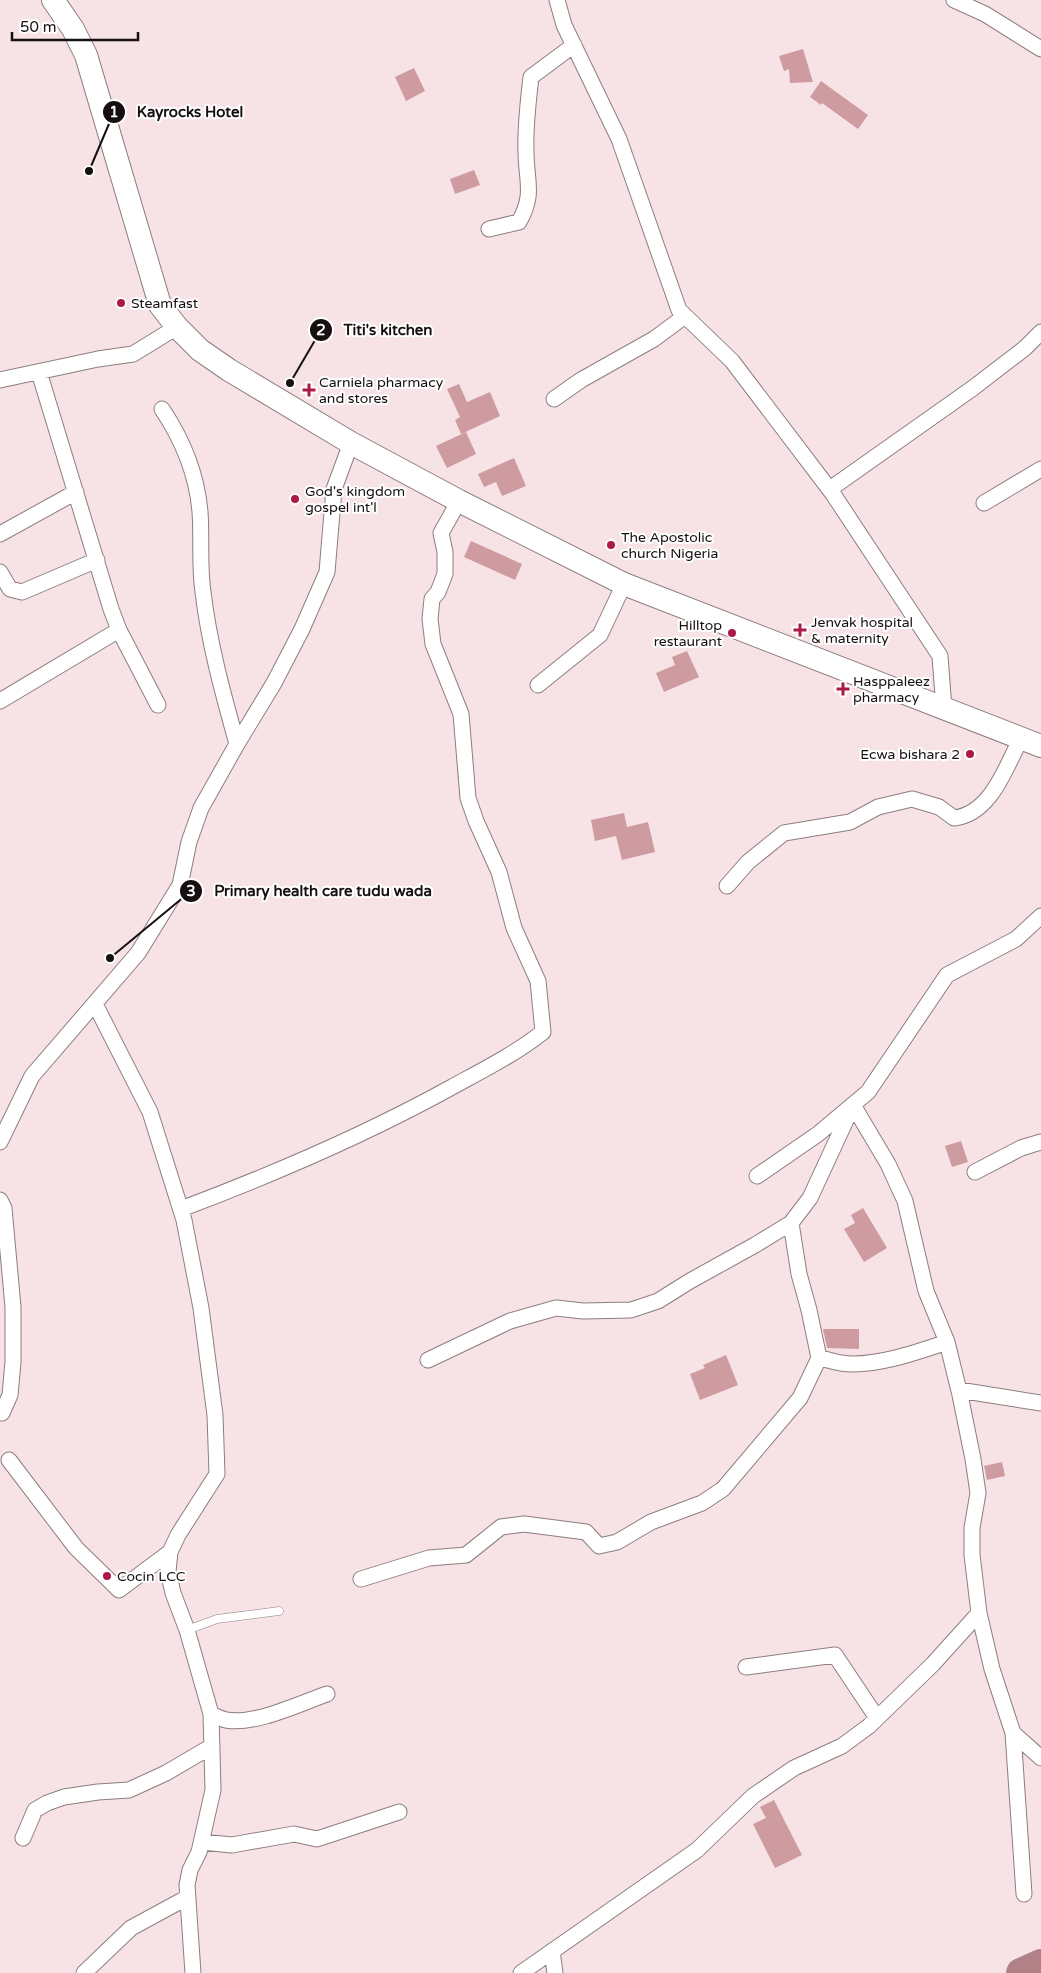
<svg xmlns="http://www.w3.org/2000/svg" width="1041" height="1973" viewBox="0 0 1041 1973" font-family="'Varela Round',sans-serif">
<rect width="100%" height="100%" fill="#f7e3e6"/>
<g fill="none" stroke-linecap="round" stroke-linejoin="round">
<!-- river -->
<path stroke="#b28087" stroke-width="30" d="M1021,1973L1041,1964"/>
</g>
<!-- building -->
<path fill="#ce9ba1" d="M803,49L813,82L790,83L789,69L784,71L779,56Z
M414,68L425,91L406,101L395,77Z
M821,81L868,115L858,129L822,103L821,105L810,97Z
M474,170L480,185L455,194L450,179Z
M459,384L467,402L490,392L500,416L461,434L455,420L460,417L447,389Z
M466,432L476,454L447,468L436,446Z
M514,458L526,486L502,496L496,482L484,487L478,474Z
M471,541L522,564L515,580L464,557Z
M687,651L699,677L664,692L656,673L675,665L672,657Z
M624,813L627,827L648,822L655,852L622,860L616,836L595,841L591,820Z
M961,1141L968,1162L952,1167L945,1146Z
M863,1208L887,1248L864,1262L844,1229L855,1223L851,1215Z
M823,1329H859V1349L827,1348Z
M726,1355L738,1385L700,1400L690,1374L705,1368L703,1365Z
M1002,1462L1005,1476L987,1480L984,1466Z
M774,1800L802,1855L775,1868L753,1824L766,1818L760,1807Z"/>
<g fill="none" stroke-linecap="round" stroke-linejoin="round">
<!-- lane casing -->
<g stroke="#8e7d7e" stroke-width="9">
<path id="lane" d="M187,1630L217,1619L279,1611"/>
</g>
<!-- street casing -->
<g stroke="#8e7d7e" stroke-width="17">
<path id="street" d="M557,0L564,25L619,139L679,310L732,361L833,494L940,656L944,709
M954,0L985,14L1041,49
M489,229L519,222C535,194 526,181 526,151C525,127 528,102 531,77L574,45
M39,372L111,609L119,630L158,705
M0,380L98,359L133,354L177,327
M554,399L581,380L654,339L685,316
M830,489L973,388L1025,348L1041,332
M984,503L1041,469
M0,534L76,492
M0,572L10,589L22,592L97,560
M538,685L600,635L624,584
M0,701L119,630
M237,744L274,683L302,629L327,572L334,489L351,443
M727,886L748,862L784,833L850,822L878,807L912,799L939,807L954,818C991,814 1006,767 1021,738
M95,1004L150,1112L184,1220L201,1308L215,1415L217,1474L178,1535L170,1552L168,1571L173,1593L187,1630L211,1714L213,1790L199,1852L190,1870L187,1885L193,1973
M853,1105L888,1164L905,1201L926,1291L947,1342L960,1395L973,1459L978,1493L972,1528V1555L979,1613L992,1669L1013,1733L1024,1894
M0,1142L32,1076L138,953L180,885L189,842L201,808L237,744C223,694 209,643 203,592C199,565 202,538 200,512C197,475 182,439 162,409
M975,1172L1021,1148L1041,1142
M757,1176L818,1134L868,1092L947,975L1016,939L1041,916
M0,1200L4,1208L13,1307V1362L10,1395L2,1413
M181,1209C274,1174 365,1135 452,1087C483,1070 515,1054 543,1032L538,981L514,928L499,872L476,821L468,798L461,714L433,644L430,619L432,599L438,592L445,574V552L441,533L459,501
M819,1358C826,1359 834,1362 841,1363C872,1368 918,1352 947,1342
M428,1360L510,1321L556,1308L583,1311L631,1310L658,1301L690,1281L755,1245L791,1223L810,1198L853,1105
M959,1390L1041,1403
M9,1460L76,1548L119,1590L170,1552
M361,1579L429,1558L466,1555L501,1527L524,1524L586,1532L599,1546L617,1542L651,1522L702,1503L723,1489L800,1398L819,1358L809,1310L799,1274L791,1223
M746,1667L835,1655L877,1718
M211,1714C216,1716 221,1719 226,1720C256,1725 298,1704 327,1694
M1013,1733L1041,1758
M23,1838L35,1810L47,1803L64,1797L98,1792L129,1790L166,1773L212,1746
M202,1842L232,1845L294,1834L317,1839L399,1812
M552,1951L555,1973
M84,1973L131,1928L188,1897
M521,1973L697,1850L753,1796L794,1768L842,1746L869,1726L933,1664L979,1613"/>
</g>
<!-- primary casing -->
<g stroke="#8e7d7e" stroke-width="24">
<path id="primary" d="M53,0L73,29L86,55L160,305L177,327L200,350L229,370L351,443L459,501L624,584L1041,746"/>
</g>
<!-- lane -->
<use href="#lane" stroke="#fff" stroke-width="8"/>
<!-- street -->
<use href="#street" stroke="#fff" stroke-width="15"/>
<!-- primary -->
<use href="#primary" stroke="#fff" stroke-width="22"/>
</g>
<!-- markers -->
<g fill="#ac1847" stroke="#fff" stroke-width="2">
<circle cx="121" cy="303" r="5"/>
<path d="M306.5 382.5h5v5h5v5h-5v5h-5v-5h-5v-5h5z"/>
<circle cx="295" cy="499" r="5"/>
<circle cx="611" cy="545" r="5"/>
<path d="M797.5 622.5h5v5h5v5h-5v5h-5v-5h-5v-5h5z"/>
<circle cx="732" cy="633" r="5"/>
<path d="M840.5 681.5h5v5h5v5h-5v5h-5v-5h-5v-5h5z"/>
<circle cx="970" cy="754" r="5"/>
<circle cx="107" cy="1576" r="5"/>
</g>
<g text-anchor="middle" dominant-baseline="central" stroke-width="4" stroke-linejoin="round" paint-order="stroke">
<!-- poi labels -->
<g font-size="14" fill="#160f10" stroke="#fff" text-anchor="start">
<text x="131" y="303">Steamfast</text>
<text x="319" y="382">Carniela pharmacy<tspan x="319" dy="16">and stores</tspan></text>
<text x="305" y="491">God's kingdom<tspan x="305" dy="16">gospel int'l</tspan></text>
<text x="621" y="537">The Apostolic<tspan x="621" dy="16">church Nigeria</tspan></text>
<text x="811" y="622">Jenvak hospital<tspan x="811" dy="16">&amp; maternity</tspan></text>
<text x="722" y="625" text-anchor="end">Hilltop<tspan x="722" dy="16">restaurant</tspan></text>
<text x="853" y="681">Hasppaleez<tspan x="853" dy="16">pharmacy</tspan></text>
<text x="960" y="754" text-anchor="end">Ecwa bishara 2</text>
<text x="117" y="1576">Cocin LCC</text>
</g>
</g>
<!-- callouts -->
<path fill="none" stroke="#160f10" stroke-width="2" d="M89 171L114 112M290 383L321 330M110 958L191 891"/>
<g fill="#160f10" stroke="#fff" stroke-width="2">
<circle cx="89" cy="171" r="5"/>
<circle cx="290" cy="383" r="5"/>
<circle cx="110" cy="958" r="5"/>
<circle cx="114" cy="112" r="12"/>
<circle cx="321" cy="330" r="12"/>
<circle cx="191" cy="891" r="12"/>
</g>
<g font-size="15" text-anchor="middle" font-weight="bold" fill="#fff">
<text x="114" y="117">1</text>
<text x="321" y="335">2</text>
<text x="191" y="896">3</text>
</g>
<g font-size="15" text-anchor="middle" font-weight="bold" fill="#160f10" stroke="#fff" stroke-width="4" stroke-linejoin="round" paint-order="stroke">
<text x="190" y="117">Kayrocks Hotel</text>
<text x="388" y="335">Titi's kitchen</text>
<text x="323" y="896">Primary health care tudu wada</text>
</g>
<!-- scale -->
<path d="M12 32v8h126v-8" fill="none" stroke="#160f10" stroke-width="2.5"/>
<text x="20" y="32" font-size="15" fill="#160f10" stroke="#ffffff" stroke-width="4" paint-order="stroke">50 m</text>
</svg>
